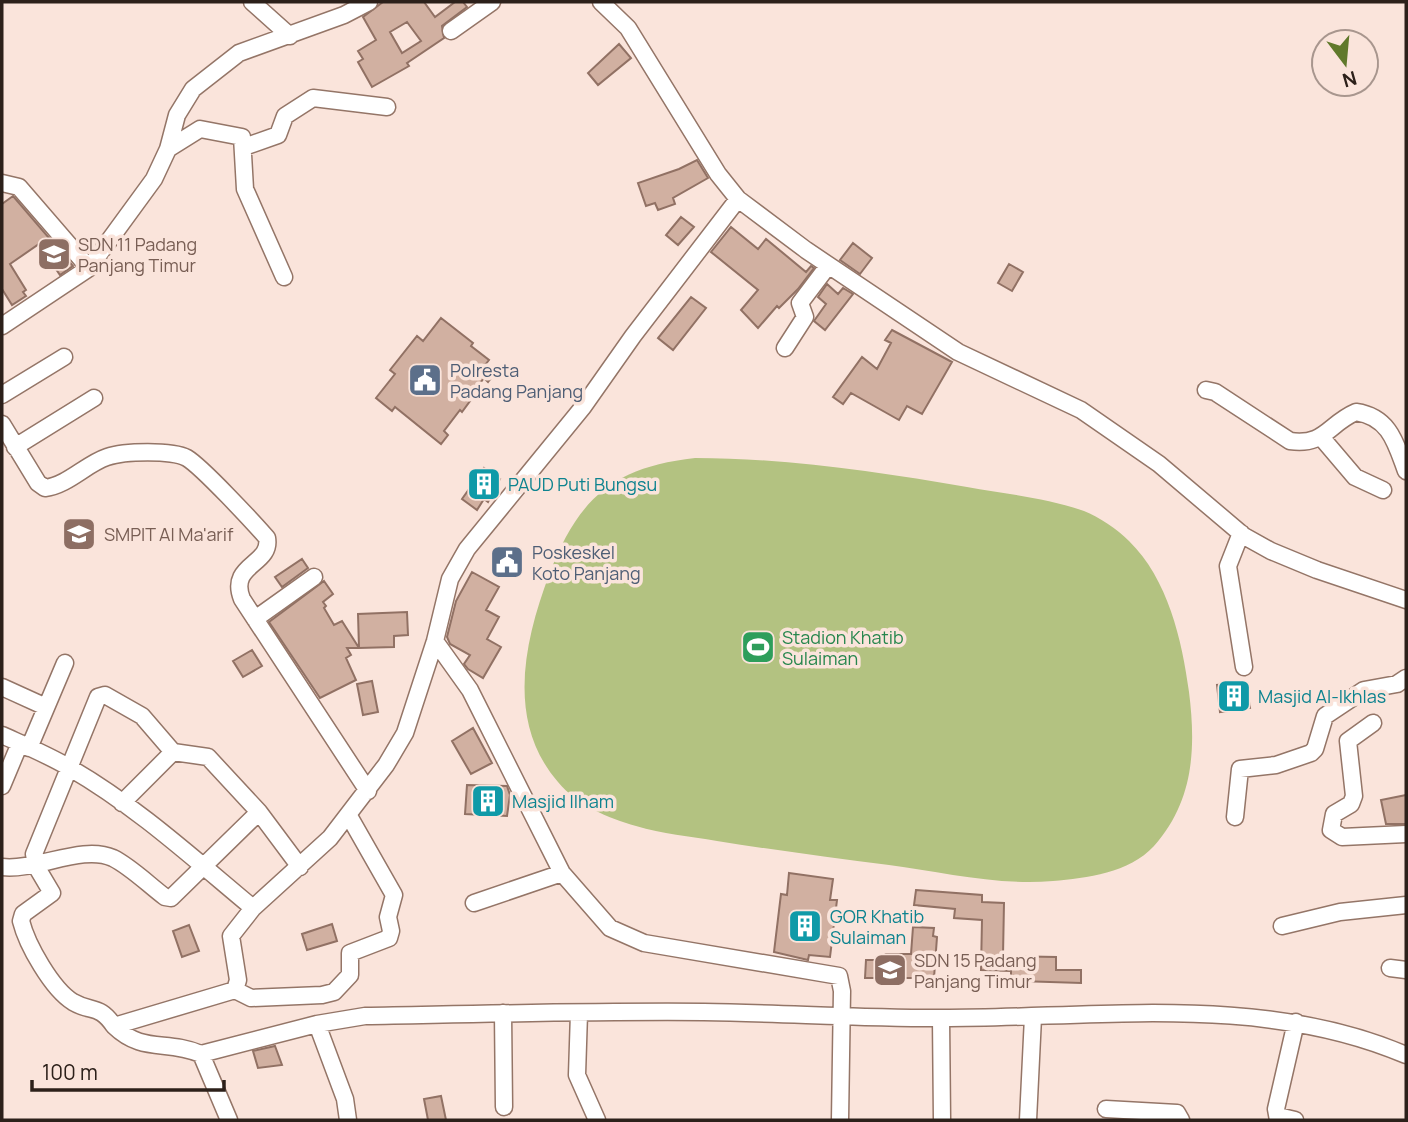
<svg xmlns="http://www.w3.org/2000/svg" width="1408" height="1122" viewBox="0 0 1408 1122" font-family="Manrope,sans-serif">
<rect width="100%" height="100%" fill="#fae4db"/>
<!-- green -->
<path fill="#b3c281" d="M695,458C786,458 878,472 967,487C1006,494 1047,498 1084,511C1099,517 1117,529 1129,541C1168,579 1182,640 1189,692C1196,748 1194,801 1154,846C1129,873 1087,878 1053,881C999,886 942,872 889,865C832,858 774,850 717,841C690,836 662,834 636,826C608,818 577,805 558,782C506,722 524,642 549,575C578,498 614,467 695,458Z"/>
<!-- building -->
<path fill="#d1b0a1" stroke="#917164" stroke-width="2" fill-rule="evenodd" d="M383,2H424L435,17L455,2H463L467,7L442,26L444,38L407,63L409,66L372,87L358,62L363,59L358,51L376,40L363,17ZM407,22L421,41L402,53L390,32Z
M619,44L631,58L598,85L588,73Z
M697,160L708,178L673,198L675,204L658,210L655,203L646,206L638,183L679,169Z
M13,196L73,266L60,275L39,244L10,264L26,290L23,292L26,296L12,305L2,289V204Z
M681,217L694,227L678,245L666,235Z
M731,227L758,249L766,239L806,272L811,266L814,268L798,289L779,308L777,306L758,328L741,310L758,290L711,252Z
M853,243L872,258L860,274L840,260Z
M1009,264L1023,272L1012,291L998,283Z
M827,284L838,294L843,288L853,294L825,330L814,321L826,304L818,297Z
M691,297L706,308L673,350L658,338Z
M441,318L473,343L471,346L489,360L485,365L495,373L488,382L484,378L468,399L470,401L462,412L460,410L444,431L448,435L441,444L395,407L392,411L376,398L395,374L390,370L417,336L423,341Z
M892,330L952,362L922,414L907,406L899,420L851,393L843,404L833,397L862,357L877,369L891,343L885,340Z
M484,468L500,479L488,502L484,499L477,510L462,499Z
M302,559L308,568L282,587L275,577Z
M472,572L499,587L486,610L499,617L487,639L501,647L483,678L468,669L464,664L470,655L450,644L447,637L456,601Z
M324,581L333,594L323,602L326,606L324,608L334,625L342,621L359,648H347L351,655L346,658L356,680L320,698L269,622Z
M407,612L408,635L394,636V647L359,648L358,614Z
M252,650L262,666L243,677L233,661Z
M372,681L378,712L363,715L357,684Z
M1246,682L1250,708L1220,712L1217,685Z
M473,728L492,763L471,774L452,741Z
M467,785L507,786L510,795L507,816L465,814Z
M1406,795V824H1386L1381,800Z
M789,873L833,879L830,900H837L830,957L809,955L808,960L774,952L781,894L787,895Z
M916,890L982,895V902L1004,903L1003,956L1056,957V970H1081V983L1018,981L1011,979V971L981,970L982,920L954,918L955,909L914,905Z
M332,924L337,941L307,950L302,934Z
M189,925L199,951L182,957L173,931Z
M913,927L934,928L933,936L937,937L934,978H865L866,960H876L886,954H911Z
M275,1046L282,1065L258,1068L253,1051Z
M441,1096L446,1120H428L424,1099Z"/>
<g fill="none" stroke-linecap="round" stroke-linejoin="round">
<!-- street casing -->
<g stroke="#947567" stroke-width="19">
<path id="street" d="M252,2L290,36
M601,2L628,28L718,174L738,199L806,250L958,352L1081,410L1159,464L1244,536L1271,551L1317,570L1406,600
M451,31L492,2
M244,147L278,135L285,116L313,98L387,107
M168,149L200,129L242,137L245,189L284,277
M2,183L19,187L89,268
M2,326L89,268L154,179L168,149L177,115L193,89L239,53L344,15L369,2
M785,348L805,317L800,303L828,266
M1206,390L1215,392L1290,441C1325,446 1328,424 1356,412C1390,417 1396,444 1406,471
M2,395L64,357
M2,424L38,483L45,488C68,485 86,464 107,457C124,451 172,450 187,458C202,467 254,523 267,538C272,565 228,564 242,599L368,791
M1321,437L1355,477L1383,490
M15,447L94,398
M1241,533L1228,566L1244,667
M255,619L314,577
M435,641L470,690L562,873L610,928L644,943L839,976L842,991L840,1120
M2,687L46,707
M1373,723L1348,741L1354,796L1351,804L1334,814L1331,830L1342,837L1406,834
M2,735C24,745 48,755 70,768C136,806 194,859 253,908
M29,748L65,663
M2,786L20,743
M122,803L173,752
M1235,817L1240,769L1276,765L1311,753L1315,749L1325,716L1364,690L1397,684L1406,678
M2,867C37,871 82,844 113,858C131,867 149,885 165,897L171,898L259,812
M474,903L562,873
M1282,926L1340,912L1406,905
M1390,968L1406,970
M235,990L251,998L322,995L334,992L350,975V953L389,938L391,931L388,917L394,895L349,816
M503,1013L504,1107
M579,1013L577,1075L597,1120
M941,1018L942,1120
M317,1024L345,1099L348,1120
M114,1026C99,1004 92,1013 73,1002C52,989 27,945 21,921L23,914L52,893L36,866L34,854L98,697L105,695L142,716L173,752L208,757L259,812L300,867
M201,1054L317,1024L365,1016C478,1014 591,1011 704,1012C781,1013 858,1018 936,1018C1092,1019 1259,992 1406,1055
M1106,1109L1177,1113L1181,1120
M1278,1116L1295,1120
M229,1120L201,1054C166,1039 143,1054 114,1026L235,990L238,980L231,936L253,908L330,838L386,765L405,733L435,641L450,579L467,549L583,407L633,336L738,199
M1028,1120L1033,1017
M1278,1120L1276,1109L1296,1022"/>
</g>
<!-- street -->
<use href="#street" stroke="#fff" stroke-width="16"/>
</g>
<!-- icons -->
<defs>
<g id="school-square" transform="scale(1.75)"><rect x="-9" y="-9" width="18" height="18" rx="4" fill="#8d6e63" stroke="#fae4db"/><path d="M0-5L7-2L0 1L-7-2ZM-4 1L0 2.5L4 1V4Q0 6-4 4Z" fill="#fff"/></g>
<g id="civic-square" transform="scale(1.75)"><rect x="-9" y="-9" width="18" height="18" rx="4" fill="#5c6f8a" stroke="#fae4db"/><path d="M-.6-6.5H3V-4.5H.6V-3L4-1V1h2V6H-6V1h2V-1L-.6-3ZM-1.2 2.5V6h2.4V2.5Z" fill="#fff"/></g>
<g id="building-square" transform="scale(1.75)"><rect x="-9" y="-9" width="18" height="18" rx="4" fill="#0f9aa8" stroke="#fae4db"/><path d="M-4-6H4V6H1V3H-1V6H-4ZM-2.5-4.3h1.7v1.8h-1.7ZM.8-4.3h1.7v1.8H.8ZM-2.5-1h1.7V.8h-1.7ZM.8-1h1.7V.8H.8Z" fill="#fff"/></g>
<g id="stadium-square" transform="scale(1.75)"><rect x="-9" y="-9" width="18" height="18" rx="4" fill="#2e9e5b" stroke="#fae4db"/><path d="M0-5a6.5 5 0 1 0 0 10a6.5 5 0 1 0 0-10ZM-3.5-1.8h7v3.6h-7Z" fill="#fff"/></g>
</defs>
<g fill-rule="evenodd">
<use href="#school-square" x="54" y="254"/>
<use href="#civic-square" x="425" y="380"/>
<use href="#building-square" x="484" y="484"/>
<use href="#school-square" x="79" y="534"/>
<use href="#civic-square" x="507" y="562"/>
<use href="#stadium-square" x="758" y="647"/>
<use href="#building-square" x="1234" y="696"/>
<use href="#building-square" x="488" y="801"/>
<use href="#building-square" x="805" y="926"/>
<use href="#school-square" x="890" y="970"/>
</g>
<g text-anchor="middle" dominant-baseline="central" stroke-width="7" stroke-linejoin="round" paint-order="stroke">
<!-- education labels -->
<g font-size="18" fill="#785e54" stroke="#fae4db" text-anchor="start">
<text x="78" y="244">SDN 11 Padang<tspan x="78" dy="21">Panjang Timur</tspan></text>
<text x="104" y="534">SMPIT Al Ma'arif</text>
<text x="914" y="960">SDN 15 Padang<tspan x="914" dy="21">Panjang Timur</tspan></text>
</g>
<!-- service labels -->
<g font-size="18" fill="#4e5e75" stroke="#fae4db" text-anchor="start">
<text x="450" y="370">Polresta<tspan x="450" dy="21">Padang Panjang</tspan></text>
<text x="532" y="552">Poskeskel<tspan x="532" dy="21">Koto Panjang</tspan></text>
</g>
<!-- culture labels -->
<g font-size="18" fill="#0d838f" stroke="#fae4db" text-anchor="start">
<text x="508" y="484">PAUD Puti Bungsu</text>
<text x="1258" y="696">Masjid Al-Ikhlas</text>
<text x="512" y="801">Masjid Ilham</text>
<text x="830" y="916">GOR Khatib<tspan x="830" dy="21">Sulaiman</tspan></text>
</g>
<!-- leisure labels -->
<g font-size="18" fill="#27864d" stroke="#fae4db" text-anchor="start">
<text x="782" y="637">Stadion Khatib<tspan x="782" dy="21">Sulaiman</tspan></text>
</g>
</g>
<!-- border -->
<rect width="1408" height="1122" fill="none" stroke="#2c201a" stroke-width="7"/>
<!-- north arrow -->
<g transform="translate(1345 63) rotate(164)"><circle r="33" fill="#fae4db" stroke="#a8968e" stroke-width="2"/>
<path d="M0-5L12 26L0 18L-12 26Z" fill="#60792b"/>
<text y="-10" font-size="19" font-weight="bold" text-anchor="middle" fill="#2c201a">N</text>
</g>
<!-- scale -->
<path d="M32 1080v10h192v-10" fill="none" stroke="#2c201a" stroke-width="3.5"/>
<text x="42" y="1080" font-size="21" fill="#2c201a" stroke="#fae4db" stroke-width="5" paint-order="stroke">100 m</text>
</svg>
